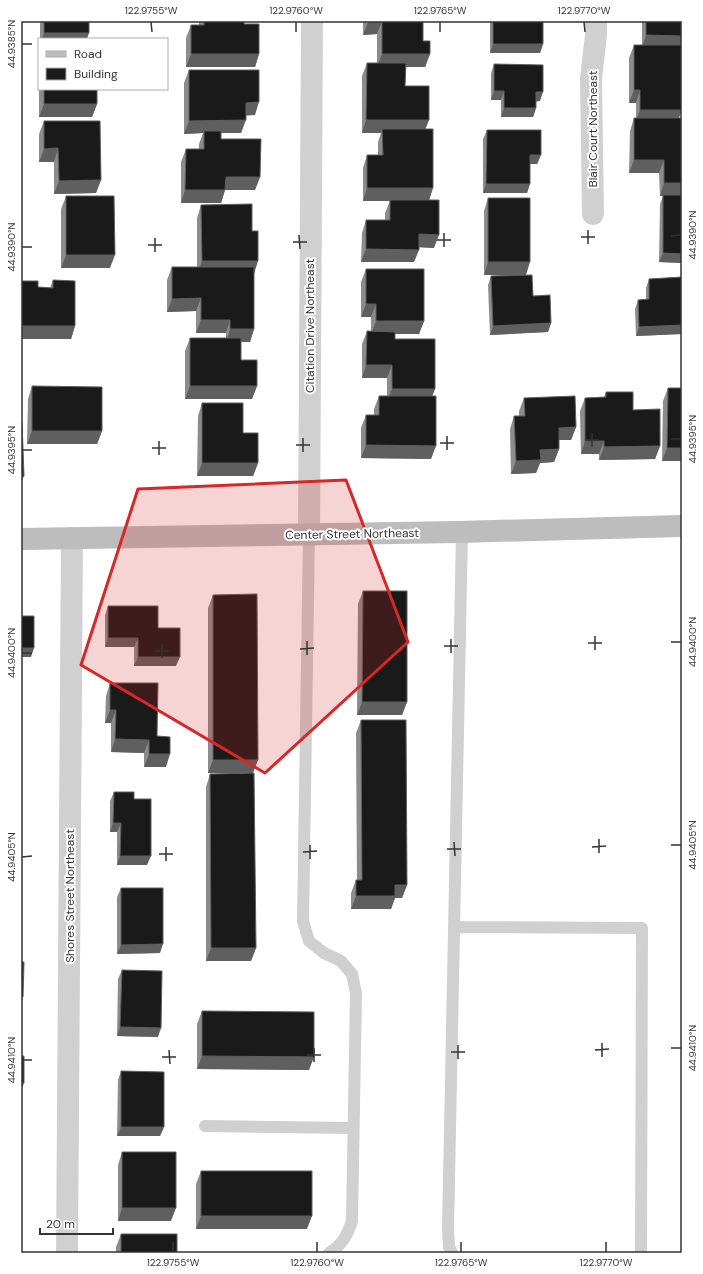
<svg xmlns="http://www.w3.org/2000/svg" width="703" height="1274" viewBox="0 0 703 1274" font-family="'DM Sans',sans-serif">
<rect width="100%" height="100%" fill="#fff"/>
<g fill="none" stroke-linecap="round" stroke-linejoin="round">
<!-- service -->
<path stroke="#d0d0d0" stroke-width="12" d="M309,534L303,921L309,941L324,953L341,961L352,974L356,993L352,1221C347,1236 342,1245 329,1253
M454,927L642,928L641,1253
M205,1126L353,1128
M452,1253L449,1247L448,1229L462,532"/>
<!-- minor -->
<path stroke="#d0d0d0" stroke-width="22" d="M593,214L591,78L596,35V21
M309,534L312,21
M67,1253L72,538"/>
<!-- secondary -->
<path stroke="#bdbdbd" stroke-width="22" d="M21,539L458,532L682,526"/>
</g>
<!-- wall -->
<path fill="#8c8c8c" d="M41,21H89L87,39H40V24Z
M199,21H244V24L259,54L255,67H186V38L191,25H199Z
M363,21H423V41L430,54L425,67H406L405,86L425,129L429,200L434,248L419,247L414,262H361L362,233L366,220H385V213L390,201H363V168L367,155H378V142L381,133H362V76L367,63H377V34L363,35Z
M490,21H543V44L540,53H490Z
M642,21H682L679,118H682V263L659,262L660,204L663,196H660L659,173H629L630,131L634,118H636V103H629V58L634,45H642Z
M494,64L540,101H536V108L533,117H501V100H491V73Z
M189,70L255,115H246L241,133H221V139L260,177L255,190H225L221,203H181V162L186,149H199V144L203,133L184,134V83Z
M39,89H97V104L92,117H39Z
M44,121L101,180L96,193L54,194V162H39V134Z
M487,130L541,155L537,164H530V184L527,193H483V139Z
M66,196L110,268H61V209Z
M488,198L526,275L533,296L551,323L548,332L490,335L488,285L491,276L517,275H484V211Z
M201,205L252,231L254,329L250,342H241V360L257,386L252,399H185V351L190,338H226V333H196V311L167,312V280L172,267H197V218Z
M366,269L424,321L419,334H395V339L432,396L431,459L361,458V428L366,415H374V409L379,396H387V378H362V344L367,331H371V317H361V282Z
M682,277V334L636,336L635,309L638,300H646V288L649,279Z
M53,280L75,326L71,339H21V281L38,287L50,288Z
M32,386L102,431L97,444H27L28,399Z
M668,388H682V461H662L663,401Z
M606,392L633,410L660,446L655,459L599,460V454H581L580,411L585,398L604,397Z
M524,398L576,427L571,440H559V449L554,462L540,463L536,473L511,474L510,429L514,416H519V411Z
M202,403L243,433L258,463L253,476H197L198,416Z
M363,591L407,702L402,715H357L358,604Z
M213,595L253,773H208V608Z
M108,606L158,628L176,666H134V647H105V615Z
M110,683L157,736L166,767H144V753L111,752V723H105L106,696Z
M361,720L407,885L402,898H395L391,909H351V893L356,880H357L356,733Z
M210,774L256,948L251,961H206V787Z
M114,792L134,799L147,865H117V832H110V801Z
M121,888L160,953L117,954V897Z
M122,970L158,1037L117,1036L118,979Z
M202,1011L309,1070L197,1069V1024Z
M121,1071L164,1127L160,1136H117L118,1080Z
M122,1152L171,1221H118V1165Z
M201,1171L307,1229H196V1184Z
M121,1234L177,1253H116V1247Z"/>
<!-- shaded-wall -->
<path fill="#5f5f5f" d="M382,21L377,34L363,35L368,22Z
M44,33H89L87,39H42Z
M646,35L682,36V49L642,48Z
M493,44H543L540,53H490Z
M191,54H259L255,67H186Z
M382,54H430L425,67H377Z
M634,90H640L636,103H629Z
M494,91H504L501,100H491Z
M536,92H543L540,101L533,102Z
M259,102L255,115L241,116L246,103Z
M44,104H97L92,117H39Z
M504,108H536L533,117H501Z
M640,110H682L677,123H635Z
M246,120L241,133H204V131L203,133L184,134L189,121Z
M366,120H429L424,133L382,129L381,133H362Z
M58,148L54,162H39L44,149Z
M530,155H541L537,164H526Z
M634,160H664L659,173H629Z
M226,177H260L255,190H221Z
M101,180L96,193L54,194L59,181Z
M664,183H682V196L663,195V196H660Z
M486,184H530L527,193H483Z
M367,188H433L429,201L390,200V201H363Z
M185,190H225L221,203H181Z
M419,234L439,235L434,248L414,247Z
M366,249L419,250L414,262H361Z
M663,253L682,254V263L659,262Z
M66,255H115L110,268H61Z
M202,261H258L254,274H197Z
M488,262H530L526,275H484Z
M201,298L196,311L167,312L172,299Z
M366,304H376L371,317H361Z
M201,320H230L226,333H196Z
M376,321H424L419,334H371Z
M551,323L548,332L490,335L493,326Z
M682,325V334L636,336L639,327Z
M21,326H75L71,339H21Z
M230,329H254L250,342H226Z
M366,365H392L387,378H362Z
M190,386H257L252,399H185Z
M392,389H435L430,402H387Z
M576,427L571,440H554L559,428Z
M32,431H102L97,444H27Z
M585,441H604L599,454H581Z
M366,445L436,446L431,459L361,458Z
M660,446L655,459L599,460L604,447Z
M667,448H682V461H662Z
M559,449L554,462L540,463L536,473L511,474L516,461L540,450Z
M202,463H258L253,476H197Z
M21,476H24L21,483Z
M108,638H138L134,647H105Z
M21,648H34L31,657H21Z
M138,657H180L176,666H134Z
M362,702H407L402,715H357Z
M110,710H116L111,723H105Z
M115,739L149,740L144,753L111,752Z
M149,754H170L166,767H144Z
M213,760H258L253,773H208Z
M113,823H121L117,832H110Z
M120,856H151L147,865H117Z
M395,885H407L402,898H395L391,909H351L356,896Z
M163,944L160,953L117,954L121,945Z
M211,948H256L251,961H206Z
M21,997H23L21,1004Z
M120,1027L161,1028L158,1037L117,1036Z
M202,1056L314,1057L309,1070L197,1069Z
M21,1083H24L21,1091Z
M121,1127H164L160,1136H117Z
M122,1208H176L171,1221H118Z
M201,1216H312L307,1229H196Z"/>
<!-- building -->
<path fill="#1a1a1a" stroke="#5f5f5f" d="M44,21H89V33H44Z
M204,21H244V24H259V54H191V25H204Z
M368,21H423V41H430V54H382V21L368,22Z
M493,21H543V44H493Z
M646,21H682V36L646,35Z
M634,45H682V110H640V90H634Z
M367,63H406L405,86H429V120H366Z
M494,64L543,65V92H536V108H504V91H494Z
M189,70H259V102L246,103V120L189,121Z
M44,89H97V104H44Z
M634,118H682V183H664V160H634Z
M44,121H100L101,180L59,181L58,148L44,149Z
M382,129H433V188H367V155H383Z
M487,130H541V155H530V184H486Z
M204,131H221V139H261L260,177H226L225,190H185L186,149H204Z
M663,195H682V254L663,253Z
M66,196H114L115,255H66Z
M488,198H530V262H488Z
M390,200H439V235L419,234V250L366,249V220H390Z
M252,204V231H258V261H202L201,205Z
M172,267H254V329H230V320H201V298L172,299Z
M366,269H424V321H376V304H366Z
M532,275L533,296L550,295L551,323L493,326L491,276Z
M682,277V325L639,327L638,300L649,299V279Z
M53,280L75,281V326H21V281H38V287L53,288Z
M367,331L395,332V339H435V389H392V365H366Z
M190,338H241V360H257V386H190Z
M32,386L102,387V431H32Z
M668,388H682V448H667Z
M606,392H633V410L660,409V446L604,447V441H585V398L606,397Z
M379,396H436V446L366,445V415H379Z
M575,396L576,427L559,428V449L540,450L541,460L516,461L514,416H525L524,398Z
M202,403H243V433H258V463H202Z
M21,422H22L24,476H21Z
M363,591H407V702H362Z
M257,594L258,760H213V595Z
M108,606H158V628H180V657H138V638H108Z
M21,616H34V648H21Z
M110,683H158L157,736L170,737V754H149V740L115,739L116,710H110Z
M361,720H406L407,885H395V896H356V880H362Z
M254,773L256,948H211L210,774Z
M114,792H134V799H151V856H120L121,823H113Z
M121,888H163V944L121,945Z
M21,962H24L23,997H21Z
M122,970L162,971L161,1028L120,1027Z
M202,1011L314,1012V1057L202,1056Z
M21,1056H24V1083H21Z
M121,1071L164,1072V1127H121Z
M122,1152H176V1208H122Z
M201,1171H312V1216H201Z
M121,1234H177V1253H121Z"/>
<!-- marked area -->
<path fill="#d62828" fill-opacity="0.2" stroke="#d62828" stroke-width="3" stroke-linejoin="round" d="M346,480L408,642L265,773L81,665L138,489Z"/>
<!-- ticks -->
<path fill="none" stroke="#333" stroke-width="1.5" d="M151,22L152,32M296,22V32M440,22V32M584,22L585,32M22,44H32M588,230V244M444,233V247M299,235L300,249M671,236L681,235M581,237H595M155,238V252M437,240H451M293,242H307M148,245H162M22,247H32M592,433V447M447,436V450M303,438V452M671,439H681M585,440H599M159,441V455M440,443H454M296,445H310M152,448H166M22,450H32M595,636V650M451,639V653M307,641V655M671,642H681M588,643H602M162,644V658M444,646H458M300,649L314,648M155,651H169M22,653H32M599,839V853M454,842L455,856M310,845V859M671,845H681M166,847V861M592,847L606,846M447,849H461M303,852L317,851M159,854H173M22,857L32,856M602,1043V1057M458,1045V1059M314,1048V1062M671,1048H681M169,1050L170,1064M595,1050L609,1049M451,1052H465M307,1055H321M162,1057H176M22,1060H32M173,1242V1252M317,1242V1252M461,1242V1252M606,1242V1252"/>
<g text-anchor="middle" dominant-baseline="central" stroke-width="4" stroke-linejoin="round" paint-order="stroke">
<!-- street labels -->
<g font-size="12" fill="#333" stroke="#fff">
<text transform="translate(593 129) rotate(-90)">Blair Court Northeast</text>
<text transform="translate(310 326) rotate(-90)">Citation Drive Northeast</text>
<text transform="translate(352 534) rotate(-1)">Center Street Northeast</text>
<text transform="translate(70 896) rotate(-90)">Shores Street Northeast</text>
</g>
</g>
<!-- border -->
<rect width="703" height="1274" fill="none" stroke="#ffffff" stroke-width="44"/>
<!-- legend -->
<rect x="38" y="38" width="130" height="52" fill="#ffffff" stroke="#adadad"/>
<rect x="46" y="51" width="20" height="6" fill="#bdbdbd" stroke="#adadad"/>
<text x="74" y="58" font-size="12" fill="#333333">Road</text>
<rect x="46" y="68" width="20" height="12" fill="#1a1a1a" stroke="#adadad"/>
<text x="74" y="78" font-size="12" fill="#333333">Building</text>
<!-- scale -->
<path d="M40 1228v6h73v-6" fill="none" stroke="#333333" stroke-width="2"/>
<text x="46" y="1228" font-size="12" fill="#333333" stroke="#ffffff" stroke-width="3" paint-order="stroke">20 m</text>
<rect x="22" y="22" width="659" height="1230" fill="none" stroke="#333" stroke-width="1.5"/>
<g font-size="10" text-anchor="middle" fill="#333">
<text x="151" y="14">122.9755°W</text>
<text x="296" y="14">122.9760°W</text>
<text x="440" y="14">122.9765°W</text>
<text x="584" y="14">122.9770°W</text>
<text transform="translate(11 44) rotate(-90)" y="4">44.9385°N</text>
<text transform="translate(692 235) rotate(-90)" y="4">44.9390°N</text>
<text transform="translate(11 247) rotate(-90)" y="4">44.9390°N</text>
<text transform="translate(692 439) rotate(-90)" y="4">44.9395°N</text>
<text transform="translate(11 450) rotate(-90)" y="4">44.9395°N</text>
<text transform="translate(692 642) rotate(-90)" y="4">44.9400°N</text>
<text transform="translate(11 653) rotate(-90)" y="4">44.9400°N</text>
<text transform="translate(692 845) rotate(-90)" y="4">44.9405°N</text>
<text transform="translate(11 857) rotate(-90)" y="4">44.9405°N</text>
<text transform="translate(692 1048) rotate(-90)" y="4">44.9410°N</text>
<text transform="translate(11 1060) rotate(-90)" y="4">44.9410°N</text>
<text x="173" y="1266">122.9755°W</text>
<text x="317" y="1266">122.9760°W</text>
<text x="461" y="1266">122.9765°W</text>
<text x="606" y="1266">122.9770°W</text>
</g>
</svg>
